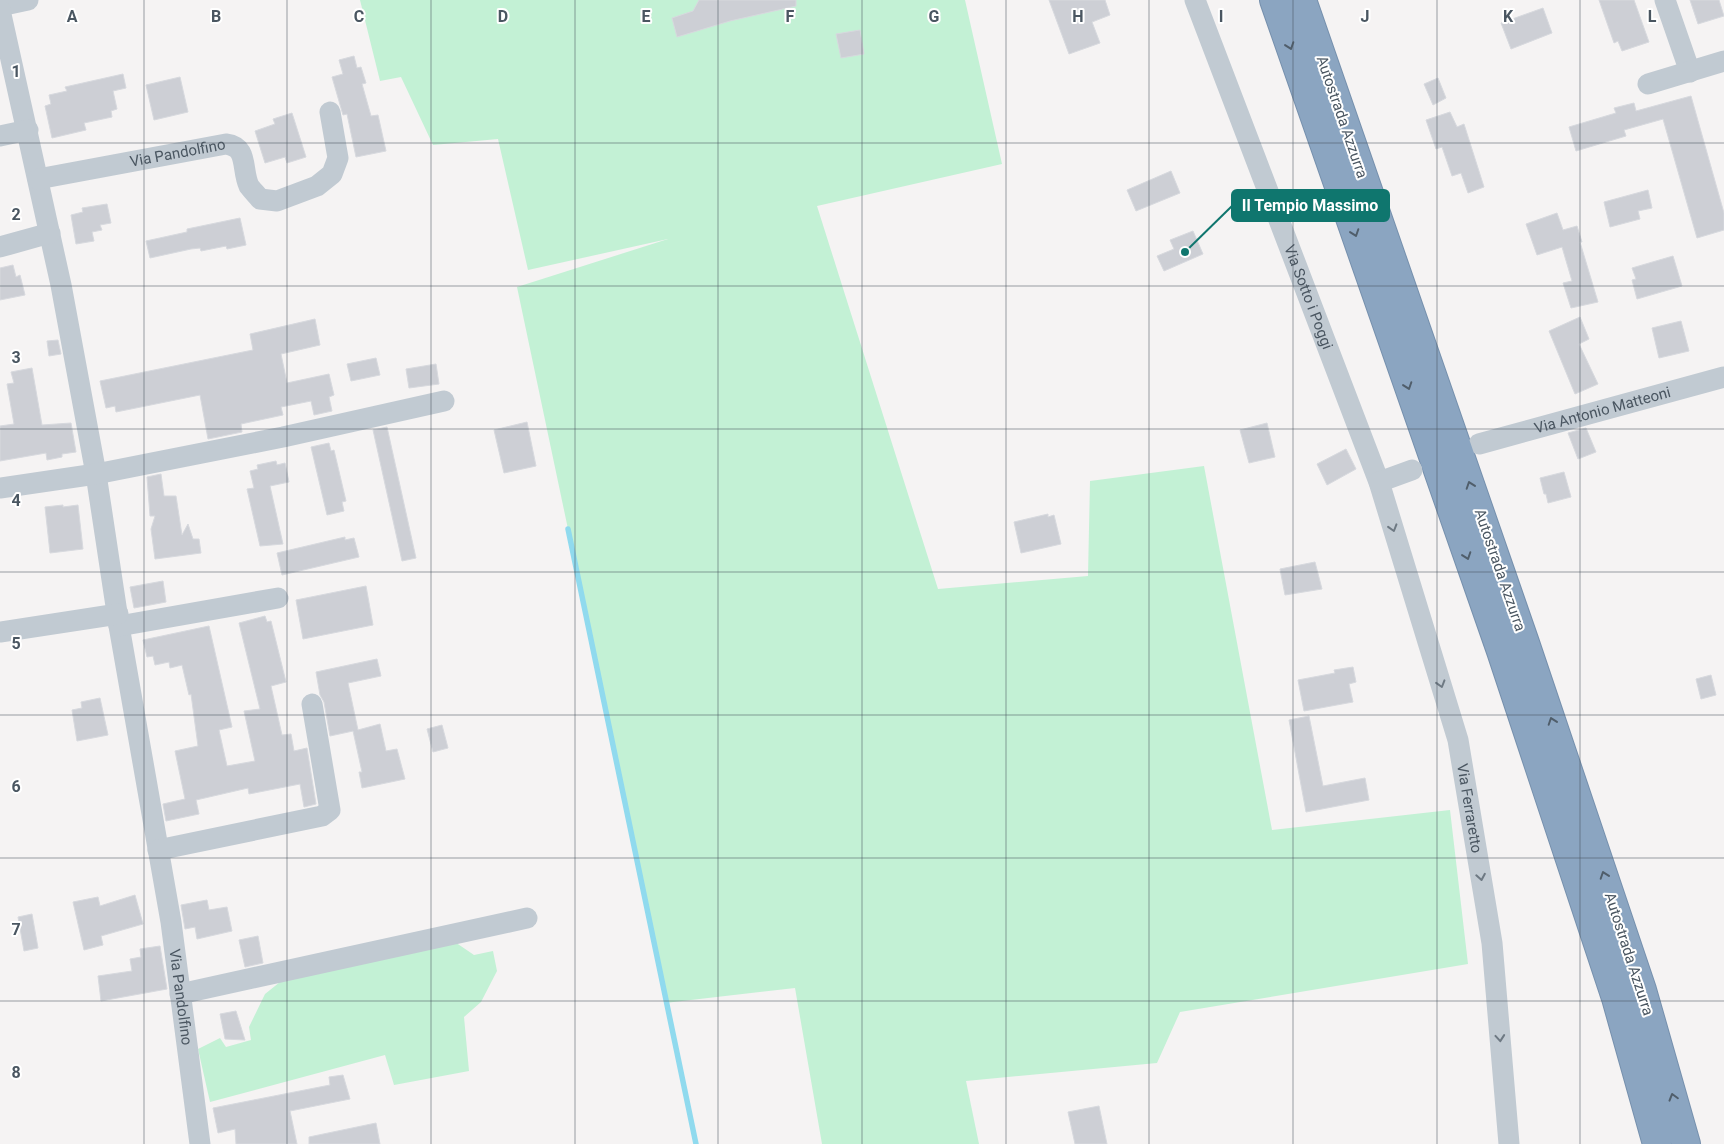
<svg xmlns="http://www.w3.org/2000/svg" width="1724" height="1144" viewBox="0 0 1724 1144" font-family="Roboto,sans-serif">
<rect width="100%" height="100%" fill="#f5f3f3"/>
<!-- green -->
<path fill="#c3f1d5" d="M360,0H965L1002,164L817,206L938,589L1088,576L1090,481L1204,466L1272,830L1450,810L1468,964L1180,1012L1157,1063L966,1081L979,1144H822L795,988L665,1003L568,529L517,287L668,239L528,270L498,139L433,145L401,77L380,81Z
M452,940L474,955L493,951L497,971L481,1002L464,1017L469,1071L394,1085L385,1055L210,1102L198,1049L220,1038L226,1047L251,1040L249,1027L265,994L280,982Z"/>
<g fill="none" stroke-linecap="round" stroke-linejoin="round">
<!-- stream -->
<path stroke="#90daee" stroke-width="5.5" d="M568,529L696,1144"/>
</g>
<!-- building -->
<path fill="#cdcfd5" stroke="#d7d9de" d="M699,0H796V6L730,21L677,37L672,18L693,11Z
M1049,0H1105L1110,15L1092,22L1100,43L1069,54Z
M1599,0H1634L1649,42L1622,51L1618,41L1614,43Z
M1690,0H1719L1724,16L1698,24Z
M1543,8L1552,33L1511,49L1501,23Z
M860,30L864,54L841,58L836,34Z
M354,56L357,68L361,67L366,83L362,84L371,116L378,115L386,151L356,157L347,114L343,115L332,77L343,74L339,60Z
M123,74L126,88L113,91L117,109L111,111L112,117L84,123L86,130L52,138L45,106L51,104L49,95L67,91L65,87Z
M180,77L188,112L154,120L146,85Z
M1438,78L1446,98L1433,105L1424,84Z
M1691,96L1724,213V230L1697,238L1663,119L1624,130L1626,136L1576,151L1569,127L1616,113L1614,108L1634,103L1636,111Z
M1450,112L1457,127L1464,124L1484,187L1468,193L1461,173L1452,176L1442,147L1436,149L1426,120Z
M292,113L306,157L287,163L285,157L265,163L255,131L275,124L273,119Z
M1171,171L1180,193L1136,211L1127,190Z
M1648,190L1652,208L1638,211L1640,219L1610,227L1604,202Z
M107,204L111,223L100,225L102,230L92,232L94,241L76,244L71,215L83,212L82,208Z
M1557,213L1563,230L1577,226L1582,242H1580L1598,302L1571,308L1563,283L1572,281L1562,247L1537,255L1526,224Z
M240,218L246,245L227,249L226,246L201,251L200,248L191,249L150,258L146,241L187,232V229Z
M1193,231L1203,254L1164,271L1157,256L1174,249L1170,240Z
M1673,256L1682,286L1637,299L1632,280L1636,279L1632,268Z
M13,265L16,277L20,275L25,295L0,300V268Z
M1580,317L1589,339L1579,344L1598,384L1575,394L1549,331Z
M315,319L320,345L281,354L287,383L329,374L334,395L329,397L332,411L314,415L311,401L281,407L283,415L241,424L242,432L208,439L200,395L116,412L115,406L106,408L100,381L253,350L250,334Z
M1681,321L1689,351L1659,358L1652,328Z
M58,340L61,354L49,356L47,341Z
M376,358L380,375L351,381L347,364Z
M436,364L439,384L409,388L406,369Z
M32,368L42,425L71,423L76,452L62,454V457L47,460L46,453L0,461V426L14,424L7,384L14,383L11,372Z
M527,422L536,466L504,473L494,430Z
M1267,423L1275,457L1249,463L1240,430Z
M387,427L416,558L402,561L373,430Z
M1586,428L1596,452L1578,459L1568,433Z
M329,443L331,451L334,450L346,501L342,502L344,511L327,515L311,447Z
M1346,449L1356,469L1327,485L1317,464Z
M276,461L277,465L285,463L289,482L270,486L283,544L260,546L247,489L254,488L250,471L258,469L257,465Z
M1564,472L1571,497L1548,503L1546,494H1544L1540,478Z
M161,474L164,496H176L182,535L188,524L193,539H199L201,553L155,559L151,529L155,516H150L147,477Z
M63,505V507L78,505L83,549L50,553L45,507Z
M1048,514V517L1054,515L1061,544L1021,553L1014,522Z
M345,537V540L354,538L359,557L282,575L277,553Z
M1315,562L1322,589L1285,595L1280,569Z
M163,581L166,602L134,608L130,587Z
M366,586L373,625L303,639L296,600Z
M265,616L267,622L271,621L286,682L271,686L282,735L291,734L294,751L307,748L316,804L304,807L300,784L249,794L248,788L196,800L199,814L166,821L163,804L185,799L175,751L198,746L191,694L189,695L182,665L170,668L169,662L155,665L153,656L147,657L143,640L209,626L232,727L219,730L227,766L255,761L244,711L260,709L239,623Z
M377,659L381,676L348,683L358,730L380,724L386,751L397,749L405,779L362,788L359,772H362L353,731L330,736L324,702L320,695L316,672Z
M1353,667L1356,682L1349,684L1353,702L1304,711L1298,680L1335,673L1334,670Z
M1711,675L1716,695L1701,699L1696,679Z
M100,698L108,735L77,741L72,710L82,708L81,702Z
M1309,716L1323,786L1365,778L1369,800L1306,812L1289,720Z
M442,725L448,748L433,752L427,729Z
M135,895L143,924L101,936L103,945L84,950L73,902L98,897L100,906Z
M207,900L209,910L227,907L232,931L197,939L195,927L185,929L181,905Z
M32,914L38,948L24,951L18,917Z
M258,936L263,963L245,967L239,940Z
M160,946L167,989L101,1001L98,976L132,971L130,959L141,957L140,949Z
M236,1011L245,1040L225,1039L220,1014Z
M343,1075L350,1099L290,1111L297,1144H236L235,1129L218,1133L213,1108L330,1085L329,1077Z
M1099,1106L1107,1144H1075L1068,1112Z
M376,1123L380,1144H309V1137Z"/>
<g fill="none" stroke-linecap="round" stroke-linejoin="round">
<!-- highway casing -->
<g stroke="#7690ad" stroke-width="30">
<path id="highway" d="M1274,0L1501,651L1616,998L1657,1144
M1302,0L1525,643L1642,990L1686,1144"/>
</g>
<!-- minor -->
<g stroke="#c1cad2" stroke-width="21">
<path id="s1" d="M1195,0L1379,482L1458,740L1492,943L1509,1144"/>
<path d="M1665,0L1690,72"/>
<path d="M0,6L28,0"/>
<path id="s2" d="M0,10L61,285L96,474L119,626L171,922L200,1144"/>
<path d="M1648,84L1724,61"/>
<path d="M0,136L28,130"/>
<path id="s3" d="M38,179L226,144C249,147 241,169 249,186C252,190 257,195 260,199L277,201L317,186L332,174L338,158L330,112"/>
<path d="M0,247L50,233"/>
<path id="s4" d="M1479,444L1724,377"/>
<path d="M1379,482L1412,470"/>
<path d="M0,488L96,474L283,437L444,401"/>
<path d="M119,626L278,598"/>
<path d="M0,632L118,614"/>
<path d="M158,850L322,816L330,810L312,704"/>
<path d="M180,994L527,918"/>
</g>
<!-- highway -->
<use href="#highway" stroke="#8ba5c1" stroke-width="28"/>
</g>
<!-- one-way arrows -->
<defs><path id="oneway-chevron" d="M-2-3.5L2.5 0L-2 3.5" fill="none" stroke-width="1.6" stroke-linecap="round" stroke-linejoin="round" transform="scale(1.25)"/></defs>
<g stroke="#505e6b">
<use href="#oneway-chevron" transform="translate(1290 46) rotate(71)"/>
<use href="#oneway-chevron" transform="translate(1355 233) rotate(71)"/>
<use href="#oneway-chevron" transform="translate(1408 386) rotate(71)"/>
<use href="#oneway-chevron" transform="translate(1470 485) rotate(-109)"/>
<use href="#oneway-chevron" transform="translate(1467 556) rotate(71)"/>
<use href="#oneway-chevron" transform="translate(1552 721) rotate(-109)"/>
<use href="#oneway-chevron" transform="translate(1604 875) rotate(-109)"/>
<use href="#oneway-chevron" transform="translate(1673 1097) rotate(-106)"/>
</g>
<g stroke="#6e7983">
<use href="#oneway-chevron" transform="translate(1393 528) rotate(73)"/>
<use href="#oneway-chevron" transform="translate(1441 684) rotate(73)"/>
<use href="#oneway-chevron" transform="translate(1481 877) rotate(80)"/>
<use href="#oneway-chevron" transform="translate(1500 1038) rotate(85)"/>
</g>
<!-- grid -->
<path fill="none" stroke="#4a5661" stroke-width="1" stroke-opacity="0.55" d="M144,0V1144M287,0V1144M431,0V1144M575,0V1144M718,0V1144M862,0V1144M1006,0V1144M1149,0V1144M1293,0V1144M1437,0V1144M1580,0V1144M0,143H1724M0,286H1724M0,429H1724M0,572H1724M0,715H1724M0,858H1724M0,1001H1724"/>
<g text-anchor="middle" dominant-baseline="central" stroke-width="4" stroke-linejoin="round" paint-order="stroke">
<!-- street labels -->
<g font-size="15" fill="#4a5661" stroke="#fff">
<text transform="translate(1342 117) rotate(71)">Autostrada Azzurra</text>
<text stroke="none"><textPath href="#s3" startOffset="142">Via Pandolfino</textPath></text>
<text stroke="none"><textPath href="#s1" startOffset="318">Via Sotto i Poggi</textPath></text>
<text stroke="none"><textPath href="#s4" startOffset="128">Via Antonio Matteoni</textPath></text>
<text transform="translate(1500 570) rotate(71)">Autostrada Azzurra</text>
<text stroke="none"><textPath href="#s1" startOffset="855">Via Ferraretto</textPath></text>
<text transform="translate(1629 954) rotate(72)">Autostrada Azzurra</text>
<text stroke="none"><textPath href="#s2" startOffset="1004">Via Pandolfino</textPath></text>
</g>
</g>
<g font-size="16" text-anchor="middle" font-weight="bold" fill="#4a5661" stroke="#fff" stroke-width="4" stroke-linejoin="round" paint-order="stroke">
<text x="72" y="22">A</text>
<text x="216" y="22">B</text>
<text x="359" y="22">C</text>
<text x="503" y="22">D</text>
<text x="646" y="22">E</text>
<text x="790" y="22">F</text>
<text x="934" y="22">G</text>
<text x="1078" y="22">H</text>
<text x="1221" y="22">I</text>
<text x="1365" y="22">J</text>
<text x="1508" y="22">K</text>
<text x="1652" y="22">L</text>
<text x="16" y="77">1</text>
<text x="16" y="220">2</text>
<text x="16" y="363">3</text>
<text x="16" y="506">4</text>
<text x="16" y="649">5</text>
<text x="16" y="792">6</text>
<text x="16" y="935">7</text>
<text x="16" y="1078">8</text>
</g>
<!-- callouts -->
<path fill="none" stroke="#0f766e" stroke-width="2" d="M1185 252L1232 206"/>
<circle fill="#0f766e" stroke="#fff" stroke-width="2" cx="1185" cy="252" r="5"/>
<rect fill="#0f766e" stroke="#0f766e" stroke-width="2" x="1232" y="190" width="157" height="31" rx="5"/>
<g font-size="16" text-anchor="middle" font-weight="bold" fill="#fff">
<text x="1310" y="211">Il Tempio Massimo</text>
</g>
</svg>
